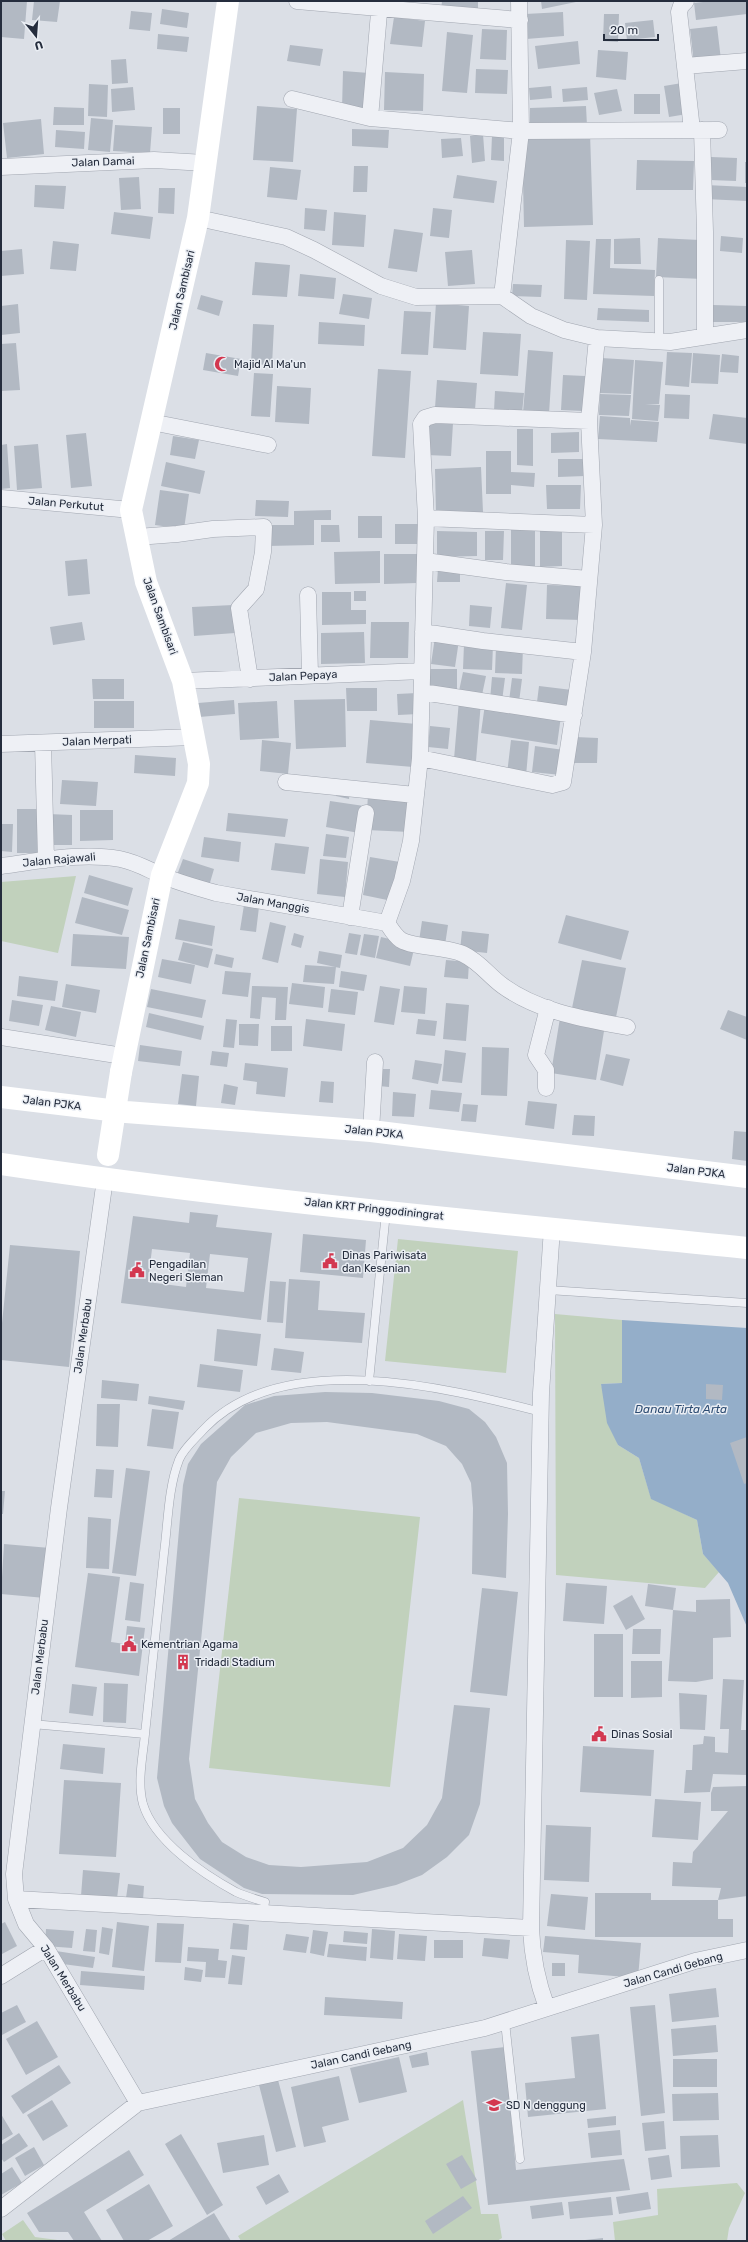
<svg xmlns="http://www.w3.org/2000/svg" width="748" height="2242" viewBox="0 0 748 2242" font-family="Rubik,sans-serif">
<rect width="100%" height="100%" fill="#dbdfe6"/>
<!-- green -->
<path fill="#c1d1bc" d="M76,876L58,953L1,941V882Z
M398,1239L518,1251L506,1373L385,1361Z
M555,1314L622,1320V1383L601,1384L618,1445L639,1458L651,1498L697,1520L703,1554L719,1572L705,1588L556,1575Z
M239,1498L420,1517L390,1787L209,1768Z
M463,2100L481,2214H498L502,2238L497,2241H241L238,2236Z
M737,2183L745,2193L729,2228L727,2241H615L613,2222L658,2215L657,2189Z
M23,2220L35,2237L65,2241H6L2,2234Z"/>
<!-- water -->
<path fill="#94aec9" d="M622,1320L747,1328V1627L728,1583L703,1554L697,1520L651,1499L639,1458L618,1445L607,1423L601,1384L622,1383Z"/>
<!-- building -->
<path fill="#b2b9c3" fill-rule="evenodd" d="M1,1H27L24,39L1,37Z
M34,1H60L57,22L32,20Z
M421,1H434V2H421Z
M442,1H478V12L441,10Z
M541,1H576V2L542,9Z
M712,1H747V14L696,20L694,3Z
M162,9L189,13L187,28L160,24Z
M131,11L152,13L150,31L129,29Z
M563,12L564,36L526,39L525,14Z
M604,14H619L618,42L603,41Z
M394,17L425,21L422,47L390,44Z
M653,20L655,37L627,40L625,23Z
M717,26L721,60L694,64L690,29Z
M482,29L507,30L506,60L480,59Z
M447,32L473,35L467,93L442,91Z
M158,34L189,37L187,52L157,49Z
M578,41L580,64L538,69L535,46Z
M290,45L323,49L320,66L287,61Z
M598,50L628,52L626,80L596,77Z
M126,59L128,83L112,84L111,60Z
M476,69L508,70L507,94L475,93Z
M343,71L369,73L367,110L342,109Z
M385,72L424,74L423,111L384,110Z
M682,83L687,114L669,117L664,86Z
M89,84L108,85L107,117L88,116Z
M551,86L552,98L530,100L529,88Z
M133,87L135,110L112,112L111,89Z
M587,87L588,100L563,102L562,89Z
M617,89L622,111L599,115L594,93Z
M634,94H660V114H634Z
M257,106L297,109L293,162L253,160Z
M586,106L587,126L530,128V108Z
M54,107L84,108V125H53Z
M163,108H180V134H163Z
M91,118L113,120L110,152L88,150Z
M41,119L44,154L7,158L3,123Z
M115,125L152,127L150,153L113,151Z
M352,129L389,130L388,148L352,146Z
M56,130L85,132L84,149L55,147Z
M590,133L593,225L524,227L522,135Z
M483,134L485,161L472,163L470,136Z
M492,135H504V161L491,160Z
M461,138L463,156L442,158L441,139Z
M711,157L737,158L736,181L710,180Z
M637,160L694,161L693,190H636Z
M745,162H747V183H745Z
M354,166H368L367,192H353Z
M270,167L301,170L297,200L267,197Z
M457,175L497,181L494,203L453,198Z
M139,177L141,209L121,210L119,178Z
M35,185L66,186L64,209L34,207Z
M706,185L747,187V201L705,199Z
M159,188H175L174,214L158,213Z
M305,208L327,210L325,231L304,229Z
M433,208L452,210L449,238L430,236Z
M114,212L153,217L150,239L111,234Z
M334,212L366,215L364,247L332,245Z
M394,229L423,233L417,272L388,268Z
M721,236L743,238L742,253L720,251Z
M640,238L641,264H614V239Z
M658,238L700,240L703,279L656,277Z
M596,239H611L610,268L655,270L654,296L593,294Z
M566,240L590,241L587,300L564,299Z
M53,241L79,244L76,271L50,269Z
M22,249L24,274L1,276V251Z
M472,250L475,284L448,286L445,252Z
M255,262L290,265L287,297L252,295Z
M300,274L336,278L334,299L298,296Z
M513,284L542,285L541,297L512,296Z
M343,294L372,298L369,319L339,314Z
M201,295L223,301L219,316L197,309Z
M436,303L469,306L466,350L433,348Z
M18,304L20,333L1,335V306Z
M713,305L747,306V322H712Z
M598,308L649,310V322L597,320Z
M404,311L431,312L428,355L401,354Z
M319,322L365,325L364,346L318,344Z
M253,324L274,325L272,365L251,364Z
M483,332L521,334L518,376L480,374Z
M16,343L20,390L1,391V344Z
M528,350L553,352L549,414L523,413Z
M667,352L692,353L689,387L665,385Z
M206,353L241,359L238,376L203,370Z
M693,353L720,355L718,384L691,383Z
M722,354L739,356L738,373L720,372Z
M601,358L634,360L631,394L598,393Z
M635,360L663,362L659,404H645L660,405L658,421L632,419Z
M378,369L411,371L405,458L372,456Z
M254,373L273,374L270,417L251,416Z
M563,375L585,376L583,411L561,410Z
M437,380L477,383L475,410L435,408Z
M277,386L311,388L309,424L275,422Z
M495,391L524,393L522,413L494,411Z
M600,394L631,395L629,416L599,415Z
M665,394L690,395L689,419L664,418Z
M713,414L747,418V444L709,439Z
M600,416L630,418V426L631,420L659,422L657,442L598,439Z
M428,421L453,423L451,456L426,455Z
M517,429H533V466L517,465Z
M579,432V452L551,453V433Z
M86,433L92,486L71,488L66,435Z
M173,436L199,440L195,459L170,455Z
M7,444L10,488L1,489V445Z
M38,444L42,488L17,490L14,446Z
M486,451H511V472L535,473L534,487L511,485V494H486Z
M558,459H585V476L558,477Z
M166,462L205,471L200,494L161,486Z
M481,467L483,512L436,514L435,469Z
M546,485H581L580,509H547Z
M160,490L189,494L184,529L155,525Z
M256,500L289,501L288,517L255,516Z
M331,510V520H314V545L267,546V525H294V511Z
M358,516H382V538H358Z
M395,524H419L418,544H395Z
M321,525H339L340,542H321Z
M511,528H535V568H511Z
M437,531L477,532V556L437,557Z
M485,531H504L503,560H485Z
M540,531H562V566L540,567Z
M380,551V583L335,584L334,552Z
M384,554H417V583L384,584Z
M87,559L90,594L68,596L65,561Z
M438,569H460V582H437Z
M506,583L527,585L522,630L501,628Z
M547,585L583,586L582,620L546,619Z
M354,591H366V601H354Z
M322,592H351V610H366V624L322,625Z
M233,605L235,633L194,636L192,607Z
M470,605L492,607L490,628L469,626Z
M82,622L85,640L53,645L50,627Z
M371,622H409L408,658H370Z
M364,632L365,663L321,664V633Z
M435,637L459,640L455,667L431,664Z
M464,644L493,645L492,670L463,669Z
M496,646L523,647L522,674L495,673Z
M428,669H457V689H428Z
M463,672L486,676L482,695L459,691Z
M492,677L505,678L502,701L490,700Z
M512,678L522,679L519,702L509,701Z
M92,679H124V699H93Z
M539,686L572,690L569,707L537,702Z
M346,688H377V711H347Z
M417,693L418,714L398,715L397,694Z
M345,699L346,747L296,749L294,700Z
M234,700L235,714L199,717L198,703Z
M459,700L481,702L476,761L454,759Z
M94,701H134V728H94Z
M277,701L279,738L240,740L238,703Z
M485,704L561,716L557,745L481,733Z
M370,720L417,724L413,767L366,763Z
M430,726L450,728L448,749L428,747Z
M575,737L598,738L597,763H574Z
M262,740L291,743L288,774L260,771Z
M511,740L529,742L526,776L507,774Z
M535,746L564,750L561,775L532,772Z
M135,755L176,758L175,776L134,773Z
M62,780L98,782L96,806L60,804Z
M337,789L350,791L349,799L336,796Z
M368,794L412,796L410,832L366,830Z
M330,801L364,806L359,833L326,827Z
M17,809H41L42,853H17Z
M80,810H113V840L80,841Z
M228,813L288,819L285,837L226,831Z
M48,814L72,815V845H48Z
M1,824H13L12,852L1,851Z
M326,834L349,837L346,858L323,856Z
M204,837L241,842L239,862L201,857Z
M275,843L309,847L305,874L271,870Z
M370,857L400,862L392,901L363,895Z
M183,859L214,869L209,886L177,875Z
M320,859L348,862L345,897L317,894Z
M89,875L133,888L128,906L84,893Z
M82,897L129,910L122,935L75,923Z
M244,905L259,907L256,932L240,930Z
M566,915L629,931L621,960L558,943Z
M179,919L215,926L212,946L175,939Z
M422,921L448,925L445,945L419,941Z
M270,922L286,926L278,963L262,959Z
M462,931L489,934L487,953L460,950Z
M294,933L304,936L301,948L291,945Z
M349,933L361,935L357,955L345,953Z
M73,934L129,937L126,969L71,966Z
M364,934L379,936L375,958L360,955Z
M381,937L415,945L410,966L376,958Z
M183,942L213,949L208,968L178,960Z
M319,951L342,955L340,968L317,963Z
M216,954L234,958L232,968L214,964Z
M162,959L195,965L191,984L158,977Z
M446,960L469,962L468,979L444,977Z
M582,960L626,968L616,1017L572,1008Z
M305,965L336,967L334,984L303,982Z
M225,971L251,973L248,997L222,994Z
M341,971L367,975L364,991L339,987Z
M19,976L58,981L55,1001L17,996Z
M292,983L325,987L323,1008L289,1004Z
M66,984L100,990L96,1013L62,1007Z
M252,986L288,987L286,1020H275L276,998L262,997L260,1019L250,1018Z
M380,986L400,989L394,1025L374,1022Z
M404,986L427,988L425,1014L401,1012Z
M151,989L206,1000L202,1018L147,1007Z
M331,989L358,992L355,1015L328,1012Z
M12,1000L43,1005L39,1026L9,1021Z
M446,1003L469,1005L466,1041L443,1039Z
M51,1006L81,1012L76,1037L45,1030Z
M728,1010L747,1017V1040L720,1029Z
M149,1013L204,1026L201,1040L146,1027Z
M560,1018L605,1025L596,1080L551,1073Z
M226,1019L237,1020L234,1048L223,1047Z
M306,1019L345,1024L342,1051L303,1046Z
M418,1019L437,1021L435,1036L416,1034Z
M239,1024H259L258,1046L239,1045Z
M271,1026H292V1051H271Z
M140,1045L182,1051L180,1066L138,1061Z
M482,1047L509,1048L507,1096L481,1095Z
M445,1050L466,1053L462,1083L442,1081Z
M212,1051L229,1053L227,1067L210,1065Z
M606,1054L630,1059L623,1086L600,1080Z
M415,1060L442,1064L438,1084L412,1079Z
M245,1063L288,1068L285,1097L256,1094L257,1082L243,1080Z
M380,1069H390L389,1087L379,1086Z
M182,1074L199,1076L196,1106L178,1104Z
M321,1081L334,1082L333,1103L319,1102Z
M224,1084L238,1087L235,1105L221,1103Z
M431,1090L462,1093L459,1112L429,1109Z
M393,1092L416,1094L414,1117L392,1116Z
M528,1101L557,1104L554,1129L525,1125Z
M463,1104L478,1105L476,1122L461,1121Z
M574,1115L595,1116L594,1136L572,1135Z
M734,1131L747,1132V1161L732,1159Z
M190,1212L218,1215L216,1227L272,1233L261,1320L121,1303L133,1216L189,1223ZM152,1249L190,1253L186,1287L148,1282ZM210,1254L248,1258L244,1292L206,1288Z
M303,1234L366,1240L363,1278L300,1272Z
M10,1245L80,1251L69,1367L1,1360V1333Z
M289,1279L320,1281L318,1310L365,1313L362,1343L285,1338Z
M270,1281L286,1282L283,1323L267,1322Z
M217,1329L261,1334L257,1366L214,1361Z
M274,1348L304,1352L301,1373L271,1370Z
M200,1364L243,1370L240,1392L197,1387Z
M102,1380L139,1384L137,1401L101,1398Z
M706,1384L723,1385L722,1400L706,1399Z
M325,1392L372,1393L439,1401L469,1409L485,1422L496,1437L507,1463L508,1514L506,1578L472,1574L473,1508L471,1483L462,1464L446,1446L417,1434L327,1422L291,1423L256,1433L231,1457L217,1482L189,1759L195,1799L208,1823L222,1842L246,1857L269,1865L301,1867L367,1862L403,1848L427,1825L442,1798L454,1705L490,1708L480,1804L469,1835L447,1857L422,1875L396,1885L353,1895L262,1894L244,1888L200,1859L172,1823L164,1806L157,1778L183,1485L188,1464L201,1444L245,1405L274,1396Z
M149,1396L185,1401L183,1410L148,1404Z
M97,1404H120L118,1447L96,1446Z
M152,1409L179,1412L173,1449L147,1446Z
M747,1437V1483L744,1484L730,1443Z
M126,1468L150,1471L136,1576L112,1573Z
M96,1469L114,1470L112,1498L94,1497Z
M1,1491H5L3,1514H1Z
M88,1517L111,1519L109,1569L86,1568Z
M4,1544L50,1548L45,1598L1,1594Z
M88,1573L120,1577L111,1642L125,1644L127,1626L145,1628L139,1676L75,1667Z
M130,1582L144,1584L140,1622L125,1620Z
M566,1583L607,1586L604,1624L563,1621Z
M648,1584L676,1588L673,1610L645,1606Z
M482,1588L518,1592L507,1696L470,1692Z
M632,1595L645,1619L626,1630L613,1606Z
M730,1599L731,1637L713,1638V1679L696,1682L668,1681L673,1610L696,1612V1600Z
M633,1629H661L660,1654H632Z
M594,1634H623V1697H594Z
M631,1661H662V1697L631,1698Z
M723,1679L744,1680L741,1730H747V1775L713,1774L710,1792L684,1793L686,1770H692L693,1745L703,1744L704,1736L715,1737V1752L728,1753L729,1729H720Z
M104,1683L128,1684L126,1723L103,1722Z
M72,1684L97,1687L93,1716L69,1713Z
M679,1693L707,1695L705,1730L680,1729Z
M63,1744L105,1748L103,1774L60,1769Z
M583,1746L654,1750L651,1796L580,1792Z
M64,1780L121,1783L116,1857L59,1854Z
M747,1786V1896L718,1900L721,1888L672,1886L673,1862L692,1863L693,1852L728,1811H711V1793L713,1787Z
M655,1799L701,1802L698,1840L652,1837Z
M546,1825L591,1827L589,1882L544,1880Z
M83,1870L120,1873L117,1899L81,1896Z
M128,1884L144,1886L143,1900L126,1898Z
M595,1893H651V1900H718V1919H733V1937H595Z
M551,1894L588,1897L585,1930L547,1926Z
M5,1922L17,1946L2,1954L1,1924Z
M117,1922L149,1926L144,1971L112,1967Z
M157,1923L184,1924L181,1963L155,1962Z
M233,1923L249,1925L247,1950L230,1949Z
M102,1927L113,1929L109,1955L99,1953Z
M46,1929L74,1931L72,1948L45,1946Z
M86,1929L97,1930L95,1952L83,1951Z
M372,1929L395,1931L393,1960L370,1958Z
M313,1930L328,1932L324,1956L310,1953Z
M344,1931L368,1933L367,1944L343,1942Z
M286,1934L309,1937L306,1953L283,1950Z
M399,1934L427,1936L425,1961L397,1959Z
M545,1936L641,1943L638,1978L578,1973L579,1955L543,1952Z
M484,1938L510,1940L508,1959L482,1956Z
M434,1940H463V1958H434Z
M329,1944L367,1947L366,1961L327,1957Z
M188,1947L219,1949L218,1960L227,1961L225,1978L205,1977L206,1962L187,1961Z
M56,1951L95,1957L93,1968L55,1963Z
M232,1955L245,1957L242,1985L228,1984Z
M552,1963H565V1976H552Z
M185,1967L203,1970L201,1982L184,1980Z
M81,1971L145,1976L144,1990L80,1985Z
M716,1988L719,2017L672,2022L669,1994Z
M325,1997L403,2002L402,2019L324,2015Z
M17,2005L26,2022L2,2035L1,2013Z
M655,2005L665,2113L641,2116L630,2007Z
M37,2021L58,2057L26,2075L6,2039Z
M716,2025L718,2052L673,2056L671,2029Z
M599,2034L606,2109L528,2117L525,2083L575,2078L571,2037Z
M505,2047L516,2170L624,2159L630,2190L488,2205L471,2051Z
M427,2052L429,2065L412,2068L409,2056Z
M399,2057L407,2092L359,2103L350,2068Z
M673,2059H717V2087H673Z
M59,2065L71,2083L23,2114L11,2096Z
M339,2076L349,2120L322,2127L326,2142L304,2147L291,2087Z
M278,2080L296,2147L276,2152L259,2085Z
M718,2093L719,2120L673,2121L672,2094Z
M52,2100L68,2126L43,2141L27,2115Z
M1,2114L13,2134L1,2141Z
M616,2116V2125L588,2128L587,2119Z
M664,2121L666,2149L645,2151L642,2123Z
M620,2130L622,2155L591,2158L588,2133Z
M19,2133L28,2146L4,2162L1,2158V2145Z
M181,2134L223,2205L207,2215L165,2144Z
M264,2135L269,2165L223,2173L217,2143Z
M718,2135L720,2167L681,2169L680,2136Z
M34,2147L44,2165L25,2176L15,2158Z
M129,2150L144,2175L84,2212L102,2241H74L68,2232H39L27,2213Z
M462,2155L477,2180L461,2189L446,2164Z
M669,2155L672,2177L651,2180L648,2158Z
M12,2167L22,2183L1,2195V2174Z
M279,2174L289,2192L266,2205L256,2187Z
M149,2184L173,2226L147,2241H124L106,2210Z
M648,2192L651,2209L619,2214L616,2197Z
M463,2196L472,2208L433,2234L425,2221Z
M611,2197L613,2215L570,2219L568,2202Z
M562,2202L564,2215L532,2219L530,2206Z
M214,2213L231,2241H168Z
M603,2238V2241H585V2240Z"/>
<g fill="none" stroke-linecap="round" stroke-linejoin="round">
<!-- lane casing -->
<g stroke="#a1a6b0" stroke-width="9">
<path id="lane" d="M659,341V280
M548,1290L747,1303
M369,1381L386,1212
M32,1724L145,1734C151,1673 158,1613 164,1553C168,1523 168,1488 179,1460C183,1449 196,1438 204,1429C282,1347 445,1387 541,1412
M145,1734C143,1755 137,1782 143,1804C154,1841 203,1874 236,1892C245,1896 255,1899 265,1902L263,1914
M505,2022L520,2159"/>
</g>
<!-- street casing -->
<g stroke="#a1a6b0" stroke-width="17">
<path id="street" d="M297,1L520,20
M380,1L370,118L521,131L719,130
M686,1L681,6L679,12L692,130
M685,66L747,61
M292,99L370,118
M702,130L705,232V336
M1,167L154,160L205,163
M198,218L286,237L314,250L381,286L416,297L502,296L521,131L519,1
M502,296L531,316L564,330L597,338L670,342L747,330
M151,422L268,445
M1,498L131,510
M426,518L594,525L589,421L597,338
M137,537L177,534L213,529L264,527L263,552L256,589L239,608L250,679
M425,561L506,572L589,579
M308,595L310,675
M423,632L483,641L583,652
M183,681L422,671
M422,692L574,715
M43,743L46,860
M1,744L194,737
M420,758L552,785L563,782L583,652L594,525
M286,782L415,795
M1,866C40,861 81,852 120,859C136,862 149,870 163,876C180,883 198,888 216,893L387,923
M350,917L366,813
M387,923L402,881L411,841L420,758L426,518L421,424L425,418L435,415L589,421
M387,923C391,929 395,936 401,940C414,948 446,946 463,954C480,962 489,976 503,986C539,1012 585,1019 627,1027
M1,1037L123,1056
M546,1088V1070L536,1055L548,1008
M371,1131L375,1062
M105,1179L59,1508L14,1874L16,1899L26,1924L46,1948L138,2103
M16,1899L531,1928
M1,1976L46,1948
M547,2008C537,1981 532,1957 531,1928L541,1393L552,1228
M1,2209L138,2103L485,2028L695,1961L747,1950"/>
</g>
<!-- lane -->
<use href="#lane" stroke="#eef0f5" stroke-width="8"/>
<!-- street -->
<use href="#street" stroke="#eef0f5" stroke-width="16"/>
<!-- secondary -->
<path stroke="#fff" stroke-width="22" d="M121,1072L162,875L198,783L199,764L183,681L146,582L131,510L198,218L228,1
M1,1097L126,1112L371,1131L747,1177
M1,1164C248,1201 498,1223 747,1248"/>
<!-- secondary-bridge -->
<path stroke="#fff" stroke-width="22" d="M108,1155L121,1072"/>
</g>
<!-- icons -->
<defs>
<g id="mosque-bare" transform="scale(1.2)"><path d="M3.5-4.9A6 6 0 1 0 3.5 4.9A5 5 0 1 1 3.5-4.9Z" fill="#d33850" stroke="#eaeef4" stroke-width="2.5" paint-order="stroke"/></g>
<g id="civic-bare" transform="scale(1.2)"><path d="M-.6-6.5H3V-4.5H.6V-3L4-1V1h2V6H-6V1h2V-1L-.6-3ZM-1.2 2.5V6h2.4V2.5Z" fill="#d33850" stroke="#eaeef4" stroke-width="2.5" paint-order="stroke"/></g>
<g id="building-bare" transform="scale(1.2)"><path d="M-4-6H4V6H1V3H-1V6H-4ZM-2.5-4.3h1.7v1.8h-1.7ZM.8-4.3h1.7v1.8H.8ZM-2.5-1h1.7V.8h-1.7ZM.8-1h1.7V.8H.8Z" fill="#d33850" stroke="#eaeef4" stroke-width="2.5" paint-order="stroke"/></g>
<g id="school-bare" transform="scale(1.2)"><path d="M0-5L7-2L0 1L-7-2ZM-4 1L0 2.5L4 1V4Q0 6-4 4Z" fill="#d33850" stroke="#eaeef4" stroke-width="2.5" paint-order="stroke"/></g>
</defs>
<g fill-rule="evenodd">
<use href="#mosque-bare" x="222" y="364"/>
<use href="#civic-bare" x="330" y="1261"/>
<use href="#civic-bare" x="137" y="1270"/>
<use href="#civic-bare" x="129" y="1644"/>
<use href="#building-bare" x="183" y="1662"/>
<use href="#civic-bare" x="599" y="1734"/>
<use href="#school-bare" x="494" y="2105"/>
</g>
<g text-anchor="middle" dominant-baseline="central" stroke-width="3" stroke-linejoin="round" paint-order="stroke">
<!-- street labels -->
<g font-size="11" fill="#252d3d" stroke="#eaeef4">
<text transform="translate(103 162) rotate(-2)">Jalan Damai</text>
<text transform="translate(182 290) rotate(-77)">Jalan Sambisari</text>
<text transform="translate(66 504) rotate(5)">Jalan Perkutut</text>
<text transform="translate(160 616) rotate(70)">Jalan Sambisari</text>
<text transform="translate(303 676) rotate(-3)">Jalan Pepaya</text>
<text transform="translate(97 741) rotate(-2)">Jalan Merpati</text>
<text transform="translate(59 860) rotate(-5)">Jalan Rajawali</text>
<text transform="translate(273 903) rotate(10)">Jalan Manggis</text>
<text transform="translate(148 938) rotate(-78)">Jalan Sambisari</text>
<text transform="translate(52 1103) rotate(7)">Jalan PJKA</text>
<text transform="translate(374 1132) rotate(6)">Jalan PJKA</text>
<text transform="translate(696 1171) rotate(7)">Jalan PJKA</text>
<text transform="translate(374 1209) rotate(6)">Jalan KRT Pringgodiningrat</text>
<text transform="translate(83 1336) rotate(-82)">Jalan Merbabu</text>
<text transform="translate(40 1657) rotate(-83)">Jalan Merbabu</text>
<text transform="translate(673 1970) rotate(-16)">Jalan Candi Gebang</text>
<text transform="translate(63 1978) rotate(58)">Jalan Merbabu</text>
<text transform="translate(361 2055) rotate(-12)">Jalan Candi Gebang</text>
</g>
<!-- poi labels -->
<g font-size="11" fill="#252d3d" stroke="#eaeef4" text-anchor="start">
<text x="234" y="364">Majid Al Ma'un</text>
<text x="342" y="1255">Dinas Pariwisata<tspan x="342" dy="13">dan Kesenian</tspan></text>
<text x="149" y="1264">Pengadilan<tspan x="149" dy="13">Negeri Sleman</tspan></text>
<text x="141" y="1644">Kementrian Agama</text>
<text x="195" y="1662">Tridadi Stadium</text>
<text x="611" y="1734">Dinas Sosial</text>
<text x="506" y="2105">SD N denggung</text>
</g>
<!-- water labels -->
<g font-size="12" font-style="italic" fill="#2d4c72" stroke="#eaeef4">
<text x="681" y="1409">Danau Tirta Arta</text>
</g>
</g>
<!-- border -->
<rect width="748" height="2242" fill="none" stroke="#252d3d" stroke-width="4"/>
<!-- north arrow -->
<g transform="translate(36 36) rotate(163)" stroke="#eaeef4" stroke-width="3" paint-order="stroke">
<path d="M0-3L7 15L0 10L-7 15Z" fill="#252d3d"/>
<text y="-6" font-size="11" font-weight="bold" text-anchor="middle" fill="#252d3d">U</text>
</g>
<!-- scale -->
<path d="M604 34v6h54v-6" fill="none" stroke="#252d3d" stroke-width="2"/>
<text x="610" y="34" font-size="12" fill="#252d3d" stroke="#eaeef4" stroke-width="3" paint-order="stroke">20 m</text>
</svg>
